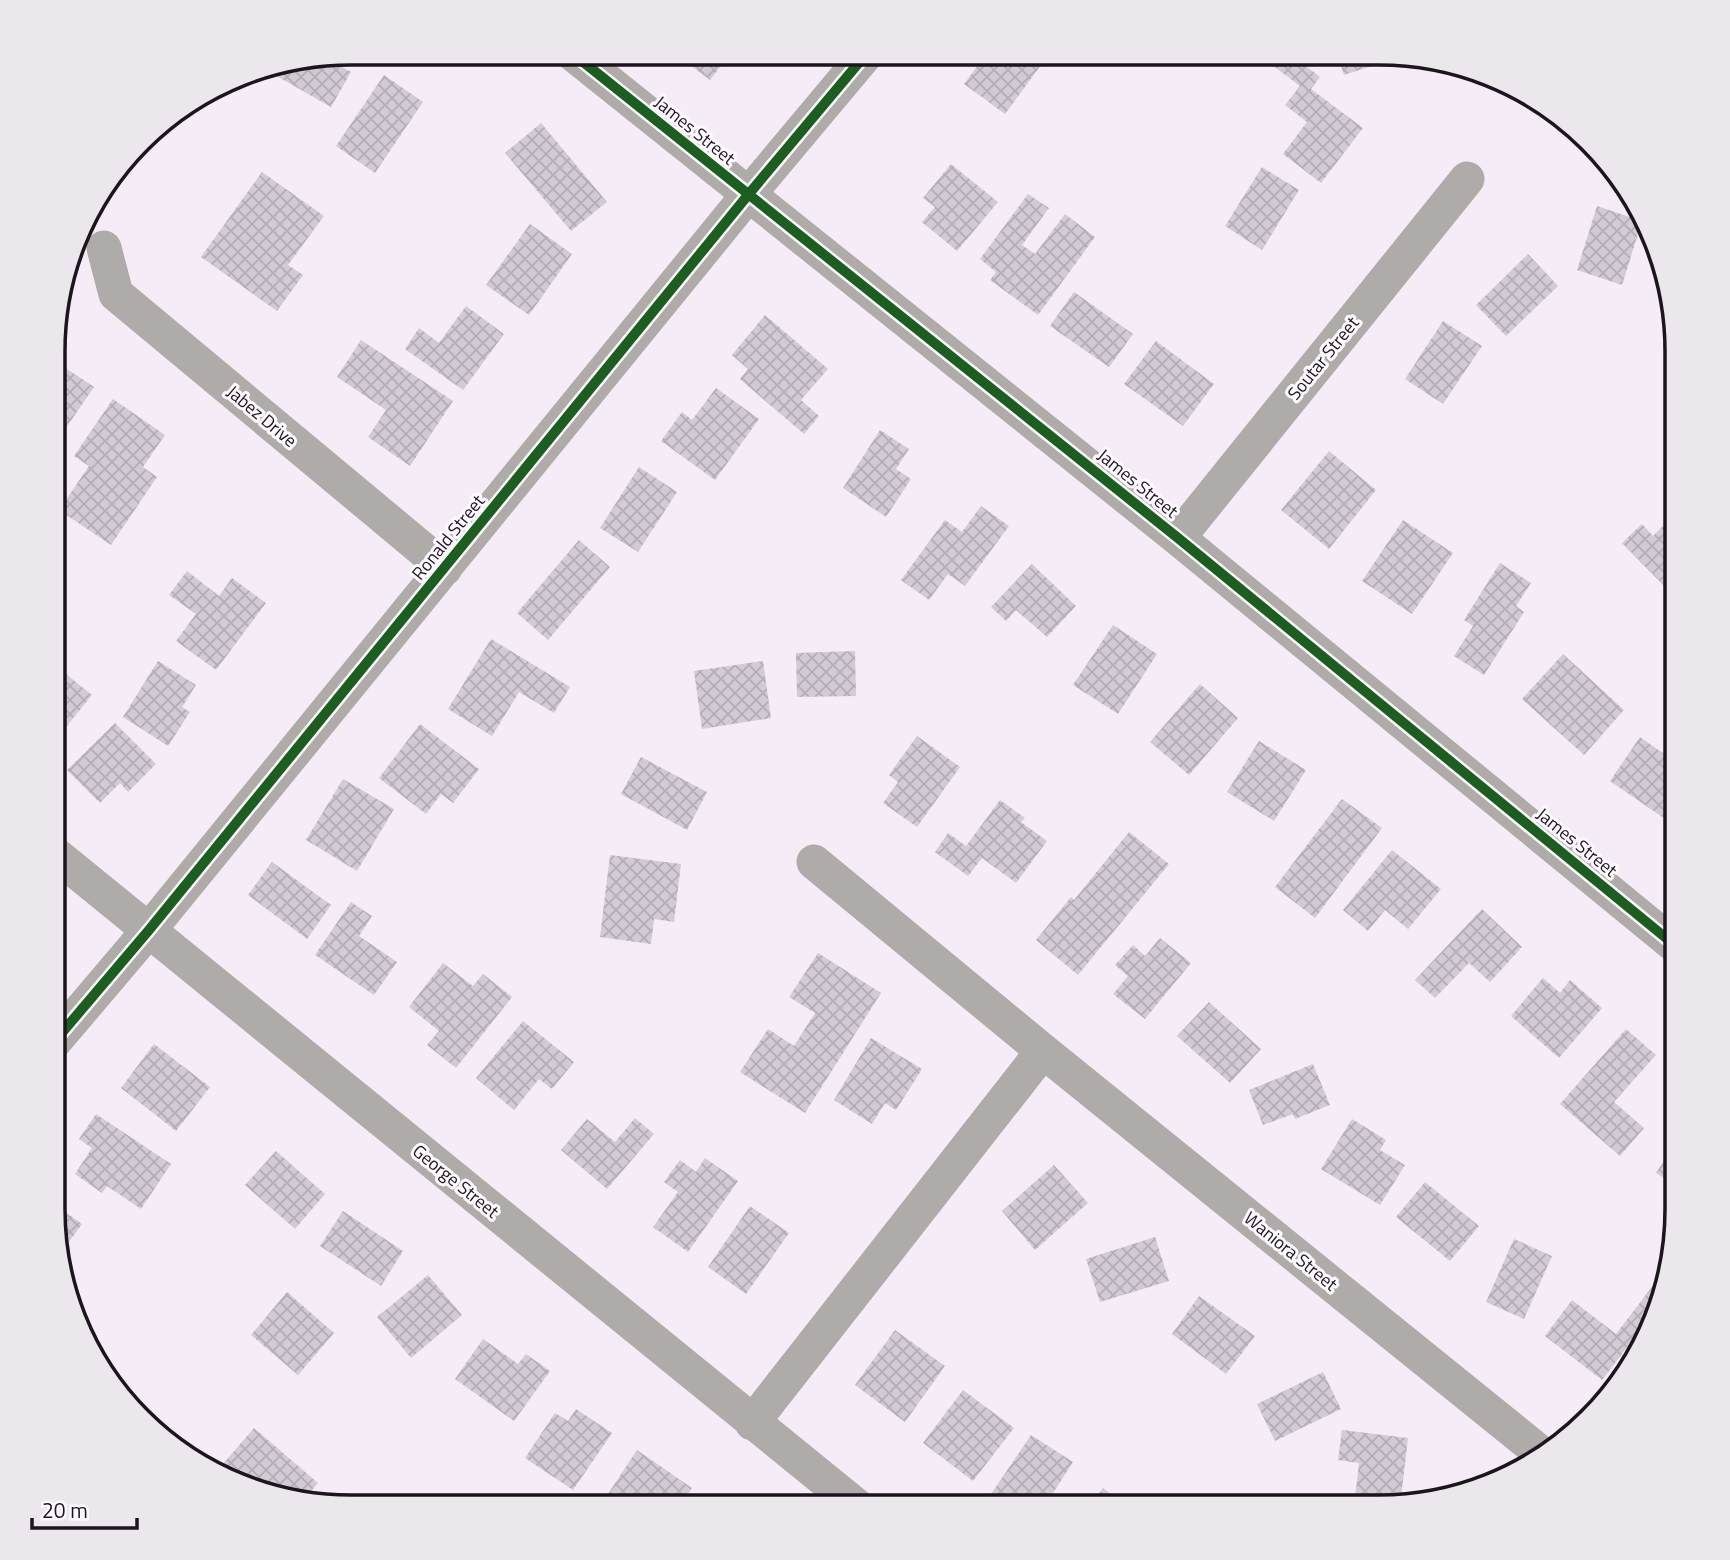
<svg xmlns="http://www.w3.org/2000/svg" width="1730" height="1560" viewBox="0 0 1730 1560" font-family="'Titillium Web',sans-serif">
<defs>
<pattern id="building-cross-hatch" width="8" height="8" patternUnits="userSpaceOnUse" patternTransform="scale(1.75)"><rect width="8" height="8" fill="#d2cad4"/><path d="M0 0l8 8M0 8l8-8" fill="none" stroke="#b4adb6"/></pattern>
</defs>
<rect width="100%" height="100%" fill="#f5ecf8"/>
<!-- building -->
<path fill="url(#building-cross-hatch)" d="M674,53H731L710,80Z
M987,53H1050L1005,114L964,84Z
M1281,53H1289L1320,77L1311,89L1363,128L1321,183L1283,154L1307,122L1285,105L1300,86L1272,65Z
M1337,53H1399L1406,55L1344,75Z
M332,56L329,60L351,72L331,107L273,74L278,65Z
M384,75L423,102L375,173L336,146Z
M1511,83L1529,97V98L1509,91Z
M541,123L607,202L571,231L505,153Z
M154,126L150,147L139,145Z
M1598,150L1603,154L1621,183L1610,187Z
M951,164L998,202L957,251L922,222L935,207L923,198Z
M1262,167L1299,190L1262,250L1225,226Z
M262,172L324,216L288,265L303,275L277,311L201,257Z
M1028,194L1049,208L1022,245L1035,254L1065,214L1095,237L1038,315L990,280L996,272L980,259Z
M1597,206L1642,221L1622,285L1577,270Z
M530,224L572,254L529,315L486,285Z
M1528,254L1558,286L1506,336L1476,305Z
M1074,292L1133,334L1109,367L1050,326Z
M466,306L504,334L463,390L405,349L419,328L439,343Z
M765,315L828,369L801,400L819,416L804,434L740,379L748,369L732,355Z
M1443,321L1482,346L1443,404L1405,379Z
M361,340L453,401L410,466L368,437L386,410L337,377Z
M1156,341L1214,384L1183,426L1124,384Z
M58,363L94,387L57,441V429Z
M716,388L759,419L715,480L661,441L682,412L692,420Z
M113,399L165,435L143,467L157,477L111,545L59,510L89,466L74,456Z
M880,430L909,449L896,469L911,479L886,517L843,488Z
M1329,451L1376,490L1329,549L1281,510Z
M639,467L677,492L638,552L600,528Z
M981,506L1009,526L965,586L948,574L929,600L901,580L945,520L962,532Z
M1675,514L1677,516V599L1622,543L1642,524L1653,536Z
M1403,520L1453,553L1412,614L1362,581Z
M579,540L610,567L548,640L517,613Z
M1500,563L1531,583L1516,606L1524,612L1484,675L1454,656L1473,626L1464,620Z
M1032,564L1076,606L1047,637L1016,610L1006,621L991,607Z
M187,571L219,596L232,578L266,603L216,670L176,641L196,614L169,595Z
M1113,625L1157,654L1118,714L1073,685Z
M491,639L570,687L554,713L519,692L492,736L448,709Z
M855,651L856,696L797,697L796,653Z
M1563,654L1624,710L1584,755L1522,699Z
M158,661L196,685L182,707L190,712L168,746L123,717Z
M763,661L771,718L702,729L694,671Z
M56,666L92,695L66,727L56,719Z
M1200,684L1238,718L1189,775L1150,742Z
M115,723L156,764L128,792L120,783L100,803L67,770Z
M420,724L479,769L453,803L441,794L426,814L379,778Z
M917,736L960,767L917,827L883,803L898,782L889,775Z
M1640,737L1677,763V807L1668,821L1610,781Z
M1259,741L1306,770L1274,821L1227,792Z
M641,757L707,792L687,830L621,794Z
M343,779L394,809L357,871L306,840Z
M1342,799L1382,828L1315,918L1275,887Z
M1000,800L1025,818L1021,822L1047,841L1016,883L982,858L968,876L935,852L948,833L966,846Z
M1129,832L1169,864L1078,975L1036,940L1071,897L1074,900Z
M1392,850L1441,889L1408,929L1385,910L1368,931L1343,910Z
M610,855L681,864L674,922L654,919L651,944L600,937Z
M272,862L331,905L307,939L248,895Z
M351,902L372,916L359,936L397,962L374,995L315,955Z
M1482,909L1522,947L1490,982L1469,963L1435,998L1415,980Z
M1160,938L1191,963L1145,1019L1113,994L1128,976L1115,965L1133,945L1145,956Z
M818,953L881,993L805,1113L740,1072L768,1029L794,1046L815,1013L789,997Z
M443,963L473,986L483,974L512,997L456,1068L427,1045L439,1031L409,1007Z
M1543,978L1560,993L1570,980L1602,1008L1559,1058L1511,1016Z
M1209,1002L1261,1049L1230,1083L1177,1036Z
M523,1021L574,1062L552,1089L539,1079L514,1110L476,1078Z
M1626,1029L1656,1055L1614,1102L1644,1128L1620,1156L1560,1104Z
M871,1038L922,1069L896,1110L885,1103L872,1124L834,1100Z
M154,1044L210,1087L176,1131L121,1088Z
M1313,1064L1330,1105L1295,1119L1293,1114L1263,1125L1249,1090Z
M96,1114L171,1164L141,1209L107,1186L102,1193L75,1174L92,1148L79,1139Z
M635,1118L654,1134L607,1189L561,1150L587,1119L615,1142Z
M1352,1119L1386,1140L1380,1150L1405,1165L1380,1205L1321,1169Z
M1677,1140V1187L1656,1173Z
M276,1151L325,1194L295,1229L245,1185Z
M705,1158L738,1181L688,1252L653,1227L678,1192L664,1182L680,1160L696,1172Z
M1054,1165L1088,1203L1035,1250L1002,1211Z
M1425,1182L1479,1226L1450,1261L1396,1217Z
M53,1203L82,1224L66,1246L56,1239L53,1228Z
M750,1206L789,1233L746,1294L708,1267Z
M343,1211L403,1251L381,1286L320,1246Z
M1155,1237L1169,1281L1100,1302L1086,1259Z
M1514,1239L1552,1256L1524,1319L1486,1302Z
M428,1275L462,1315L411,1358L377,1317Z
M1658,1279L1663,1282L1655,1324L1635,1351L1628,1346L1602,1380L1545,1336L1572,1300L1616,1334Z
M287,1292L334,1333L298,1375L251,1335Z
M1199,1296L1255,1336L1226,1374L1172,1334Z
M895,1330L945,1366L905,1422L855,1385Z
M483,1339L518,1364L526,1354L550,1371L514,1421L455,1379Z
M1323,1372L1341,1409L1275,1441L1257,1404Z
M963,1390L1014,1428L973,1481L923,1443Z
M576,1409L612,1433L573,1490L525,1458L555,1413L568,1421Z
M254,1428L318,1483L306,1497L224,1478L216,1472Z
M1342,1430L1408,1438L1400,1506H1354L1359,1463L1338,1460Z
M1031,1435L1073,1462L1044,1507H1004L989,1497Z
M637,1450L692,1488L679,1507H621L606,1497Z
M1103,1488L1128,1507H1089Z"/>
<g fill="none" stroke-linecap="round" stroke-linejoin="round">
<!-- minor -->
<path stroke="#afaba9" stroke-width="35" d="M572,53L1178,538L1677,947
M104,248L116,294L445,568
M1178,538L1467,179
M55,854L858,1507
M814,862L1043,1051L1542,1454
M54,1042L149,930L748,195L867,53
M752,1423L1043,1051"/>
<!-- cycleway casing -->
<g stroke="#fdf9fe" stroke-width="15">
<path id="cycleway" d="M572,53L1178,538L1677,947
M54,1042L149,930L748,195L867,53"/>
</g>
<!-- cycleway -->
<use href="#cycleway" stroke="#1b5e20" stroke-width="10"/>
</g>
<g text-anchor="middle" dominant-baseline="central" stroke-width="6" stroke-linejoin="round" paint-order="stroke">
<!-- street labels -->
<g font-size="18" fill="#1c151e" stroke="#fdf9fe">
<text transform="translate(695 130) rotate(39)">James Street</text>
<text transform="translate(1323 358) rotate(-51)">Soutar Street</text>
<text transform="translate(262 416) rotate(40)">Jabez Drive</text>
<text transform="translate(1138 483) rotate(39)">James Street</text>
<text transform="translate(448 537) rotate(-51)">Ronald Street</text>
<text transform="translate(1577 842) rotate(39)">James Street</text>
<text transform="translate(456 1181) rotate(39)">George Street</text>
<text transform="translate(1291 1251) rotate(39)">Waniora Street</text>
</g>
</g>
<!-- crop -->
<path d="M0 0H1730V1560H0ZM351 65H1379A286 286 0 0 1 1665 351V1209A286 286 0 0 1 1379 1495H351A286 286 0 0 1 65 1209V351A286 286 0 0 1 351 65Z" fill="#ebe7ec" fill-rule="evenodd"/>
<path fill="none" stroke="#1c151e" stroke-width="3.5" d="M351 65H1379A286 286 0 0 1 1665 351V1209A286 286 0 0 1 1379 1495H351A286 286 0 0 1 65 1209V351A286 286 0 0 1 351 65Z"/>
<!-- scale -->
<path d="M32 1518v10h105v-10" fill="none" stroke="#1c151e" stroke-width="3.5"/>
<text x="42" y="1518" font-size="21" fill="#1c151e" stroke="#fdf9fe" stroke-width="5" paint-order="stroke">20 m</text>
</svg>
